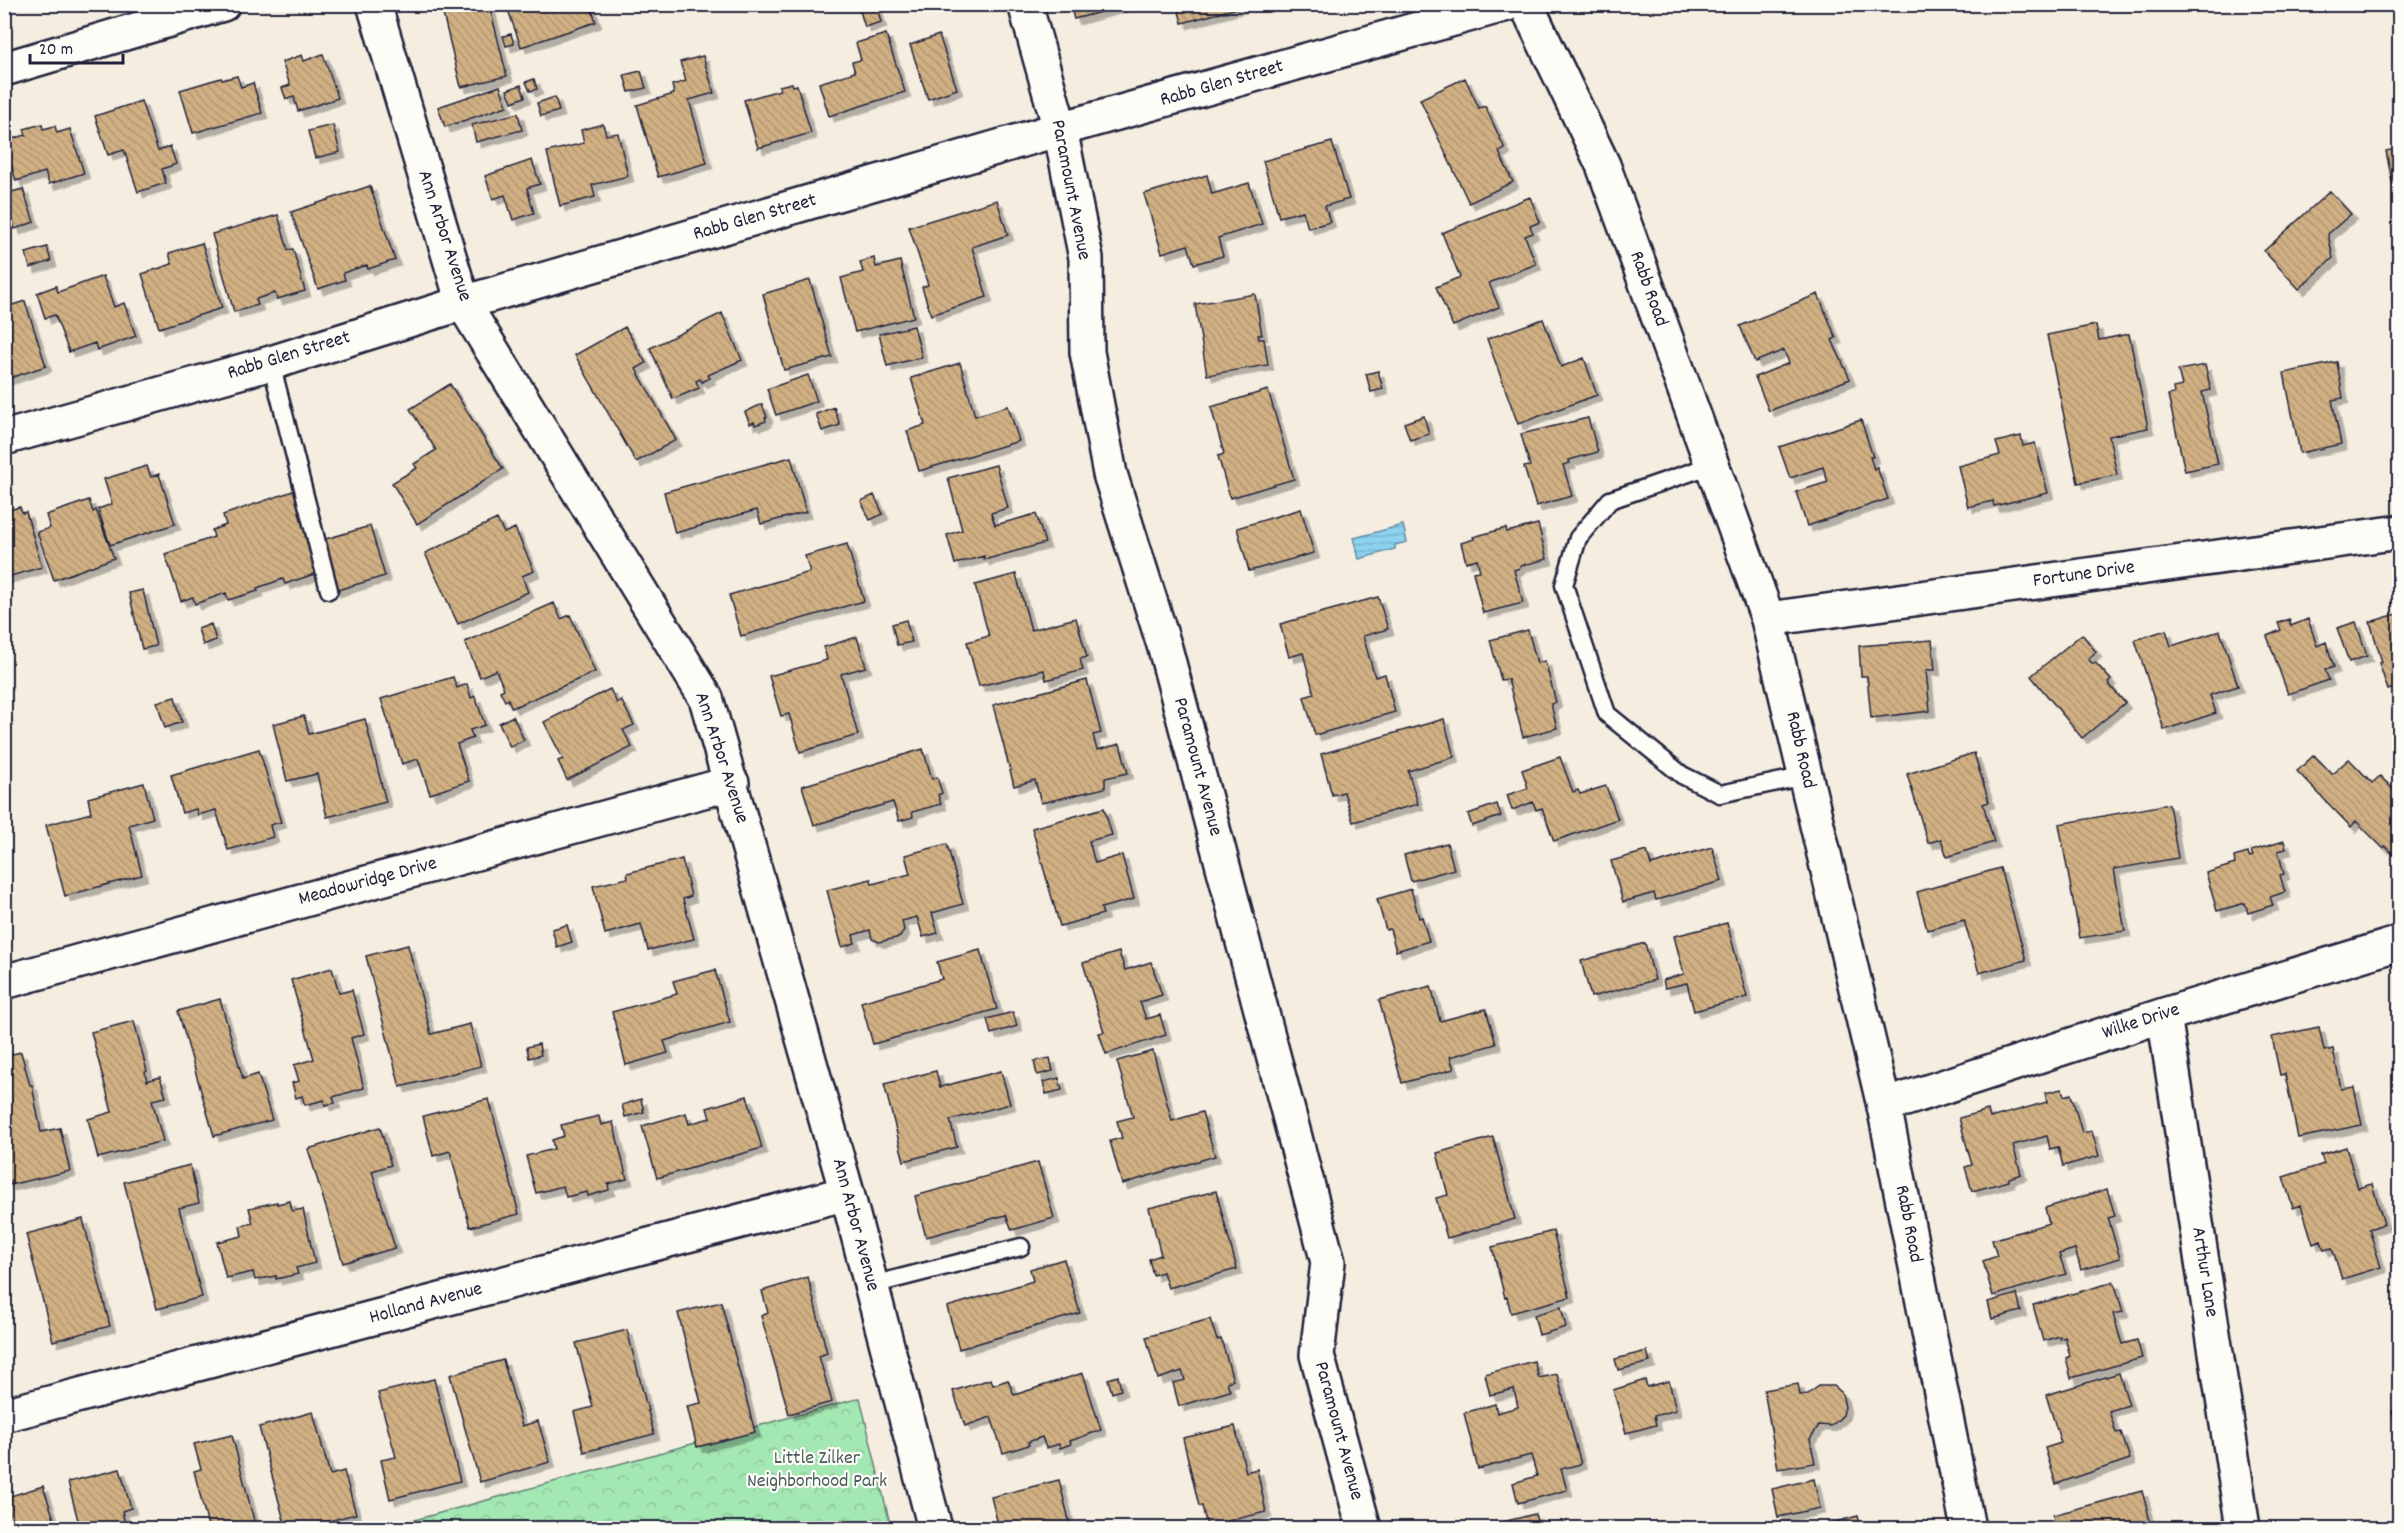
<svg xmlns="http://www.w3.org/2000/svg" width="2404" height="1533" viewBox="0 0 2404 1533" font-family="Dekko,sans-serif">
<defs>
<pattern id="park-crowns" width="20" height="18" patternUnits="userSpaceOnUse" patternTransform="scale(1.5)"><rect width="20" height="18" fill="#a3e7b2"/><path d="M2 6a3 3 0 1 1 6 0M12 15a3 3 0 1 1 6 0" fill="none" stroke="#8cc69a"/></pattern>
<pattern id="water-rules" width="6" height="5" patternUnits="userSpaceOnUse" patternTransform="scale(1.5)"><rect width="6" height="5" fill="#8cd1ee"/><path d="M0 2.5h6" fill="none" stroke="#78b3cd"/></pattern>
<pattern id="building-back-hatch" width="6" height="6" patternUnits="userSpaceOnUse" patternTransform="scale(1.5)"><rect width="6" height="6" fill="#d0b083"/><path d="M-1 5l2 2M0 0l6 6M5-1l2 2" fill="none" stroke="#b29772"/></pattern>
<filter id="shadow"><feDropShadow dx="5.5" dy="5.5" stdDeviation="0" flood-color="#0004"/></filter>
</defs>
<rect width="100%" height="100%" fill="#f4ede0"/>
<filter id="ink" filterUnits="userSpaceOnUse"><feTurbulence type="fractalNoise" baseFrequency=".0167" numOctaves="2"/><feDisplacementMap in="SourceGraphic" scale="12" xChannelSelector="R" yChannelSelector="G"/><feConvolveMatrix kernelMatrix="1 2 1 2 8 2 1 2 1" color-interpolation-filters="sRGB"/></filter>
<g filter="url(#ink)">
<!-- park -->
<path fill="url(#park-crowns)" stroke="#628476" stroke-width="1.5" d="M860,1398L891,1528H385Z"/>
<!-- water -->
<path fill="url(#water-rules)" stroke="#628ba6" stroke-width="1.5" d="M1403,525L1407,542L1395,545V549L1359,559L1354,538Z"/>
<!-- building -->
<path fill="url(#building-back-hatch)" stroke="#22223b" stroke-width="1.5" filter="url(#shadow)" d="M478,4H489L507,76L461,87L443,14Z
M506,4H590L596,22L521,47Z
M871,4H876L881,22L865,27L859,8Z
M1070,4H1126L1127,5L1074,19Z
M1177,4H1240L1241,7L1182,23Z
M511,34L514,44L506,46L503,36Z
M886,34L905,92L829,116L819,83L855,72L852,62L861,60L856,43Z
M939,35L957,89L928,99L910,45Z
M323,54L338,98L298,111L294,97L286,99L282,88L290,85L282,62L302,55L304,61Z
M703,56L714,93L689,100L707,163L658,177L637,105L674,94L672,85L686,81L680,62Z
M641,71L646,88L629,92L624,75Z
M237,76L241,87L253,83L262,113L193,133L180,90L221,78L222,80Z
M1465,78L1479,108L1485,106L1505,149L1499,152L1513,182L1469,203L1420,99Z
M534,79L537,89L530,91L526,82Z
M792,83L793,86L797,85L811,133L758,148L744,100L780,90L779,86Z
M521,85L525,97L512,102L507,90Z
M500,86L507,106L445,127L438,107Z
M555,97L559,111L541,116L537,103Z
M141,101L158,151L170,146L176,164L162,169L166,183L138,192L124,150L108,155L95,116Z
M518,113L522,130L476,142L472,125Z
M42,124L43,129L55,126L57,133L70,129L84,173L49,184L45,172L16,181L4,141L26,135L24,129Z
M603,124L606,135L618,133L628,176L592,185L595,197L560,206L547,152L584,143L581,130Z
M333,125L340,152L315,158L308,131Z
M1332,142L1349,199L1325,206L1330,222L1308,228L1303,211L1279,217L1263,161Z
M2400,148V195L2395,196L2386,151Z
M532,160L540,184L527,188L534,213L513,220L505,195L493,199L485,176Z
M1207,175L1212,194L1249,183L1262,224L1218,238L1223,256L1194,264L1188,245L1162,253L1144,194Z
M370,186L395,260L368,269L367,265L343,273L345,280L318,289L291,212Z
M23,189L34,222L15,229L4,194Z
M2330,191L2351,214L2328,234L2333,258L2299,289L2264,251Z
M1530,197L1540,222L1530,226L1533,233L1525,236L1536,264L1489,283L1499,307L1453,326L1436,287L1460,277L1442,233Z
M997,200L1008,235L972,247L987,297L931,315L922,287L928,285L909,227Z
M278,215L288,250L293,249L305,291L277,299L275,293L256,299L258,305L234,312L212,234Z
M202,243L222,308L159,328L142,274L172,264L169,253Z
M47,247L51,261L30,268L26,253Z
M874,258L876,267L900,261L914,317L855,332L841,278L863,272L860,262Z
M103,276L114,307L124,303L136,336L97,350L95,343L69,352L55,315L45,318L37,293L56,286L58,292Z
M810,280L832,357L784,370L763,294Z
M1255,294L1262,335H1258L1259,339H1264L1268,365L1207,375L1195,304Z
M1818,294L1836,338L1832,340L1850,379L1769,411L1755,377L1789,363L1784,350L1755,362L1740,326Z
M25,301L46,366L4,380V317L8,314L6,307Z
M722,313L742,360L708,375L710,378L702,382L700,379L696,381L699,388L673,399L650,348Z
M1543,319L1561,367L1584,358L1597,395L1518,424L1487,339Z
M2096,325L2099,340L2129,334L2148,428L2109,436L2117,475L2078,483L2047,335Z
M914,326L922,357L887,366L879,334Z
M625,327L646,363L636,369L676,440L636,462L575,355Z
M2337,362L2343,398L2332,400L2341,444L2300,453L2284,373Z
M960,363L975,416L1008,406L1019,441L919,471L907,431L925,425L911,378Z
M2205,365L2211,390L2202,392L2218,464L2185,471L2168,395L2174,394L2173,388L2182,386L2178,370Z
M1378,371L1383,389L1371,392L1366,374Z
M808,375L817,401L776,415L767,389Z
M450,384L503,469L417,524L392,483L417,468L414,464L436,450L410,409Z
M1268,390L1294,479L1230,498L1218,456L1224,454L1211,407Z
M762,404L767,417L765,418L766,421L755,425L754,422L750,424L745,412Z
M834,407L840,425L822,431L816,414Z
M1424,416L1429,434L1410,440L1404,423Z
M1588,418L1598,452L1569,460L1570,463L1563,465L1572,496L1536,506L1524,467L1530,466L1521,434Z
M1861,420L1873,457H1870L1874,469L1877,467L1888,499L1807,526L1796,492L1828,482L1823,467L1790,478L1779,447Z
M2021,436L2023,446L2035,443L2048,493L1994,506L1993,501L1968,507L1958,466L2000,455L1996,442Z
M791,457L806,512L761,524L757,510L675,533L664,492Z
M996,465L1008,508L991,513L995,525L1036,514L1045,543L984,560V556L955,564L947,535L962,530L948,478Z
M147,466L151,477L159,474L175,524L110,545L98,509L112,504L104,479Z
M296,490L323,571L285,584L283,579L257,588L258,591L228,600L226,593L195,604L193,597L181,601L165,554L214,537L212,530L226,525L223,515Z
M874,495L883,514L870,520L861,501Z
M89,500L93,512L96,510L114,558L54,580L37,532L50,528L46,515Z
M20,507L22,513L26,512L42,567L4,578V511Z
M1301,509L1314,553L1249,571L1237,528Z
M497,519L504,533L515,528L534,571L522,576L528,592L458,624L425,553Z
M1538,524L1547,559L1520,566V568L1514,570L1523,603L1483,613L1473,572L1480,571L1477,559L1466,562L1461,543L1474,539L1473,537L1506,528L1507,532Z
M370,526L385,576L334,591L319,541Z
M847,544L864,601L741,636L729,595L810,572L805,556Z
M1016,574L1031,630L1076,618L1087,657L1080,659L1083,670L1046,680L1044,670L979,686L967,642L989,636L975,585Z
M143,590L156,646L142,649L129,593Z
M1378,597L1388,629L1363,636L1375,677L1385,674L1395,712L1315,735L1304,697L1314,694L1303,653L1289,657L1280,624Z
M554,603L561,619L570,615L595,672L512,708L508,699L505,701L500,691L504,689L496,670L480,677L465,642Z
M2400,613V686L2388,690L2379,663L2382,662L2370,622Z
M2289,619L2291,626L2308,619L2317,646L2326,642L2334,667L2325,670L2329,680L2288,694L2267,636L2281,630L2278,623Z
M906,620L912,642L897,645L892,624Z
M2356,622L2367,656L2349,662L2337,628Z
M211,624L216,640L203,645L198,629Z
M1528,630L1537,663L1545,661L1556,702L1551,704L1557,728L1523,737L1508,679L1501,680L1490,640Z
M2166,630L2171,646L2220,631L2238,686L2210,695L2216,713L2164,730L2135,640Z
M2082,634L2096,652L2088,659L2093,664L2095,662L2111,680L2108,683L2125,703L2082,738L2031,676Z
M857,637L866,667L841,674L858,735L800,752L789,714L781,716L769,676L827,660L824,647Z
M1932,640L1935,670H1926L1930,711L1871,718L1867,676H1861L1859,646Z
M453,677L457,688L467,684L471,698L475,696L485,725L470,730L473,738L457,744L469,781L430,794L418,759L402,764L381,699Z
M1087,680L1101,733L1093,735L1097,750L1120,744L1128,773L1105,778V788L1041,803L1035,780L1014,786L993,705Z
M610,689L617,703L621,700L634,725L623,730L632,747L567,780L558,761L563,759L544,722Z
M175,697L182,722L165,728L157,702Z
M304,716L309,734L365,719L386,802L327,817L317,774L287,781L273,724Z
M513,716L524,740L510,747L499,723Z
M1444,719L1454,757L1408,771L1418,804L1353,822L1344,792L1332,795L1321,754Z
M259,749L281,822L270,825L273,837L228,850L216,810L198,815L196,809L182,813L171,775Z
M923,749L932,779L937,777L942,793L938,795L941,804L912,812L913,817L899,821L893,802L814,825L802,786Z
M1974,753L1989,802L1983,804L1994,842L1947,857L1941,839L1928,843L1907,774Z
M2314,755L2332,774L2349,759L2372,783L2380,776L2392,788L2397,783L2400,785V848L2393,854L2385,846L2383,848L2356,821L2351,827L2297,771Z
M1560,757L1573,792L1578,790L1580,794L1606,786L1618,819L1554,841L1542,808L1536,810L1533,802L1512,810L1507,795L1528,788L1522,770Z
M144,783L153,818L129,825L142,875L65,896L46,825L91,813L88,798Z
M1497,804L1501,816L1472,826L1468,814Z
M2169,804L2178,858L2114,869L2125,931L2080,938L2059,824Z
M1104,808L1112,835L1089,841L1095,863L1122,855L1134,899L1101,908L1103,914L1060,926L1032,828Z
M2284,841L2286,849L2278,851L2284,874L2280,875L2285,892L2270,897L2273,905L2248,913L2245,903L2217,911L2206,873L2235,864L2234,857L2248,853L2249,857L2253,856L2251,851Z
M1447,843L1454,869L1411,881L1404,855Z
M947,844L963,904L932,913L938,933L923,937L917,917L902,921L904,930L900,937L879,942L872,939L870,930L853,935L855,943L842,947L827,890L871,879L872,884L910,874L905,855Z
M1712,847L1722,881L1656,900L1654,893L1623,902L1611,861L1647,851L1651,865Z
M682,859L691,896L683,899L694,939L648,950L641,924L605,934L593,886L628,878L627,873Z
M2000,868L2026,960L1979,973L1964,920L1927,930L1917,892Z
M1411,889L1419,918L1422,917L1429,941L1396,951L1390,929L1386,930L1377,899Z
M1727,923L1747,997L1694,1011L1687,983L1665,988L1663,980L1684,974L1674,936Z
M567,925L572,942L557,947L552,929Z
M1645,943L1655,980L1591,997L1581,961Z
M408,945L431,1034L470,1024L481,1066L400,1087L366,956Z
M980,950L997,1009L873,1044L861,1002L942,979L937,962Z
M1119,952L1125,970L1151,962L1162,995L1140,1002L1146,1019L1160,1015L1166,1035L1106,1054L1099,1033L1104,1032L1083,963Z
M332,968L339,993L352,990L364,1034L351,1038L364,1088L333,1097L335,1103L325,1105L324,1100L305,1105L302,1096L296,1098L292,1083L299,1081L294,1065L314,1059L291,980Z
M715,970L730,1022L664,1041L668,1053L626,1065L612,1012L677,994L673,981Z
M1431,986L1440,1021L1486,1009L1496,1044L1450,1057L1454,1069L1402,1083L1379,1000Z
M220,999L243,1079L258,1074L272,1120L214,1136L178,1011Z
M1013,1012L1017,1026L991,1034L987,1019Z
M134,1021L147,1071L145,1072L147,1081L160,1077L166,1097L152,1100L163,1141L98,1158L88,1119L112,1112L91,1032Z
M2319,1027L2324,1051L2333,1049L2341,1089L2354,1087L2362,1125L2298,1138L2285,1074L2280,1075L2272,1037Z
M539,1044L541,1055L529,1058L527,1047Z
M1153,1051L1172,1121L1202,1112L1215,1156L1122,1184L1110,1141L1122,1138L1117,1121L1133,1117L1117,1061Z
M21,1052L30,1085H32L41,1132L60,1128L70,1171L9,1185L4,1167V1056Z
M1050,1058L1053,1071L1037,1075L1034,1061Z
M936,1071L940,1087L1001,1071L1010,1104L950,1120L957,1147L904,1161L884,1084Z
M1059,1078L1062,1090L1046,1094L1043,1082Z
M2062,1089L2064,1096L2071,1094L2082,1133L2092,1131L2099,1156L2063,1166L2058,1147L2050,1149L2047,1136L2013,1145L2021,1174L2009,1178V1181L1972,1191L1965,1167L1972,1165L1959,1118L1988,1110L1990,1118L2047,1102L2045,1093Z
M747,1096L762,1148L657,1178L642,1126L686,1113L689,1124L710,1118L707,1108Z
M489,1099L519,1214L470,1227L450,1151L433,1156L423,1116Z
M641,1099L644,1112L625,1117L622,1105Z
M599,1116L601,1125L613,1122L627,1179L608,1184L609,1190L588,1196L587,1192L566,1197L563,1186L536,1193L526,1156L554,1149L552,1140L564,1136L561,1125Z
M380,1127L391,1165L372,1171L395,1248L343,1263L308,1149Z
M1493,1137L1515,1219L1447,1238L1436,1198L1448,1195L1437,1153Z
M2346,1147L2358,1188L2372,1184L2384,1224L2369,1229L2381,1267L2342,1279L2332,1248L2324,1250L2321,1241L2313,1244L2301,1205L2293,1208L2283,1177L2324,1164L2321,1155Z
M1038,1162L1054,1218L1012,1230L1006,1215L926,1237L915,1196Z
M190,1165L199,1203L179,1208L202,1297L157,1309L124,1182Z
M2107,1189L2115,1216L2108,1218L2120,1258L2081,1270L2075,1249L2059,1254L2066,1274L1993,1296L1983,1261L1997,1256L1992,1240L2049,1223L2045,1208Z
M1216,1191L1237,1269L1168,1288L1163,1272L1153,1275L1149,1259L1161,1255L1149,1208Z
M290,1201L292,1211L303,1209L315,1263L296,1268L298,1274L276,1279V1276L255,1280L253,1272L226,1278L217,1242L242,1236L240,1226L253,1223L249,1208L277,1202V1204Z
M83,1219L110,1326L53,1341L26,1234Z
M1553,1231L1570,1297L1511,1313L1507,1297L1505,1298L1492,1247Z
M1064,1259L1080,1313L959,1349L947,1307L1033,1281L1030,1269Z
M808,1277L827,1353L819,1356L832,1402L789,1414L761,1316L768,1313L762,1291Z
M2114,1282L2123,1312L2113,1314L2122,1344L2137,1340L2142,1358L2071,1378L2066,1358L2070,1356L2065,1337L2060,1339V1336L2043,1341L2033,1305Z
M2017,1294L2021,1311L1992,1319L1988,1302Z
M721,1302L755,1432L697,1447L687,1406L701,1403L678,1313Z
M1561,1307L1566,1327L1539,1335L1534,1315Z
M1210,1319L1217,1340L1221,1339L1233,1380L1227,1382L1230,1391L1179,1406L1173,1383L1185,1380L1182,1371L1158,1379L1146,1337Z
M627,1330L654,1434L584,1452L574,1412L593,1407L576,1343Z
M1647,1351L1650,1362L1618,1370L1615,1359Z
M503,1360L522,1426L538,1421L550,1462L480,1482L450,1375Z
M1534,1361L1539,1378L1557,1374L1581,1464L1561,1469L1567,1490L1518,1503L1513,1483L1537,1476L1531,1455L1478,1469L1464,1413L1495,1404L1497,1413L1518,1407L1514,1389L1490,1395L1485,1374Z
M1083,1373L1101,1430L1070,1441L1071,1444L1060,1448L1059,1444L1046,1448L1042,1437L1028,1442L1029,1445L1003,1453L991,1417L965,1426L953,1391L991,1379L993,1385L1008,1380L1014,1395Z
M2119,1373L2129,1405L2109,1411L2116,1433L2121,1432L2130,1459L2056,1484L2045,1448L2061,1443L2046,1395Z
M1118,1376L1121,1390L1112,1393L1108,1379Z
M434,1379L460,1481L390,1499L381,1460L396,1457L378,1393Z
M1645,1380L1647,1387L1669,1381L1676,1410L1654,1416L1656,1425L1626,1433L1613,1390Z
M1798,1384L1800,1395L1808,1394L1819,1386H1834L1842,1393L1845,1407L1843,1415L1837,1421L1831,1426L1819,1425L1810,1439L1815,1463L1778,1469L1764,1390Z
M2400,1409V1437L2392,1411Z
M313,1412L330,1475L344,1471L356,1514L301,1528H286L259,1427Z
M1235,1426L1246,1472L1257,1469L1266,1512L1207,1526L1202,1506H1199L1183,1438Z
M232,1435L256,1528H200L208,1526L194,1471L201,1469L194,1444Z
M120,1469L131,1508L122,1511L126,1528H80L68,1482Z
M1814,1479L1820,1508L1778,1517L1772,1489Z
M1059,1480L1071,1528H999L991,1497Z
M43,1486L57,1528H4V1498Z
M2142,1491L2152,1528H2056L2053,1515Z
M1535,1514L1539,1528H1478Z
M1858,1516L1861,1528H1812Z"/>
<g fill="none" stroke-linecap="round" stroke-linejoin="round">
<!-- service casing -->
<g stroke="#22223b" stroke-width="21">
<path id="service" d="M271,363L329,590
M1712,465L1610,500L1578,538L1564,585L1607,714L1682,775L1720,794L1806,776
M872,1285L1021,1247"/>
</g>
<!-- minor casing -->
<g stroke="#22223b" stroke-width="38">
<path id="minor" d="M374,4L463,303L706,698L847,1193L935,1528
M1025,4L1060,129L1086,258L1087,352L1110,474L1165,648L1328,1262L1317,1355L1364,1528
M4,69L223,4
M4,438L271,363L463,303L1060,129L1507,4
M1768,619L2400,532
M4,982L732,783
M2164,1015L2243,1528
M1884,1106L2164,1015L2400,943
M4,1415L847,1193"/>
</g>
<!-- tertiary casing -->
<g stroke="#22223b" stroke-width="38">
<path id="tertiary" d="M1526,4L1603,165L1768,619L1884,1106L1968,1528"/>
</g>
<!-- service -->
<use href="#service" stroke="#fdfcf7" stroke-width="16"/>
<!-- minor -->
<use href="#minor" stroke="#fdfcf7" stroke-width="33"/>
<!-- tertiary -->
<use href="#tertiary" stroke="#fdfcf7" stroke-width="33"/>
</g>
</g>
<g text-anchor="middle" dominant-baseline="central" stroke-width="4.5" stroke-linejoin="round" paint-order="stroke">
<!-- street labels -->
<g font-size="20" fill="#22223b" stroke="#fdfcf7">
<text transform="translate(1222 84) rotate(-16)">Rabb Glen Street</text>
<text transform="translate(1070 190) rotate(79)">Paramount Avenue</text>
<text transform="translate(755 218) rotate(-16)">Rabb Glen Street</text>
<text transform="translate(444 236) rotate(72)">Ann Arbor Avenue</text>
<text transform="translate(1648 289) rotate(70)">Rabb Road</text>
<text transform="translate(289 356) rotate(-17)">Rabb Glen Street</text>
<text transform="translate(2084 575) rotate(-8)">Fortune Drive</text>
<text transform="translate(1800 750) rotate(77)">Rabb Road</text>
<text transform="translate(721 758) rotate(72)">Ann Arbor Avenue</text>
<text transform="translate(1197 767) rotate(75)">Paramount Avenue</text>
<text transform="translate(368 882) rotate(-15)">Meadowridge Drive</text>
<text transform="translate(2141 1022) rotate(-18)">Wilke Drive</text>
<text transform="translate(1908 1224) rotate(79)">Rabb Road</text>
<text transform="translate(855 1225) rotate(75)">Ann Arbor Avenue</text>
<text transform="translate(2204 1272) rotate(81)">Arthur Lane</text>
<text transform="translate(426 1304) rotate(-15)">Holland Avenue</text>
<text transform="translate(1338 1431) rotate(75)">Paramount Avenue</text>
</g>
<!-- park labels -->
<g font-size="20" fill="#495d5f" stroke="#fdfcf7">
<text x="817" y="1459">Little Zilker<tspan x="817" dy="23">Neighborhood Park</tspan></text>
</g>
</g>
<!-- margin -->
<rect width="2404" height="1533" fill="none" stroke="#fdfcf7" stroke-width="24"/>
<rect x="12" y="12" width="2380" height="1509" fill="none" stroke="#22223b" stroke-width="2" filter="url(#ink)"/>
<!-- scale -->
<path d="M30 54v9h93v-9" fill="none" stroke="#22223b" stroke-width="3"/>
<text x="39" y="54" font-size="18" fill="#22223b" stroke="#fdfcf7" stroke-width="4.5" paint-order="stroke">20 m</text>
</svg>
